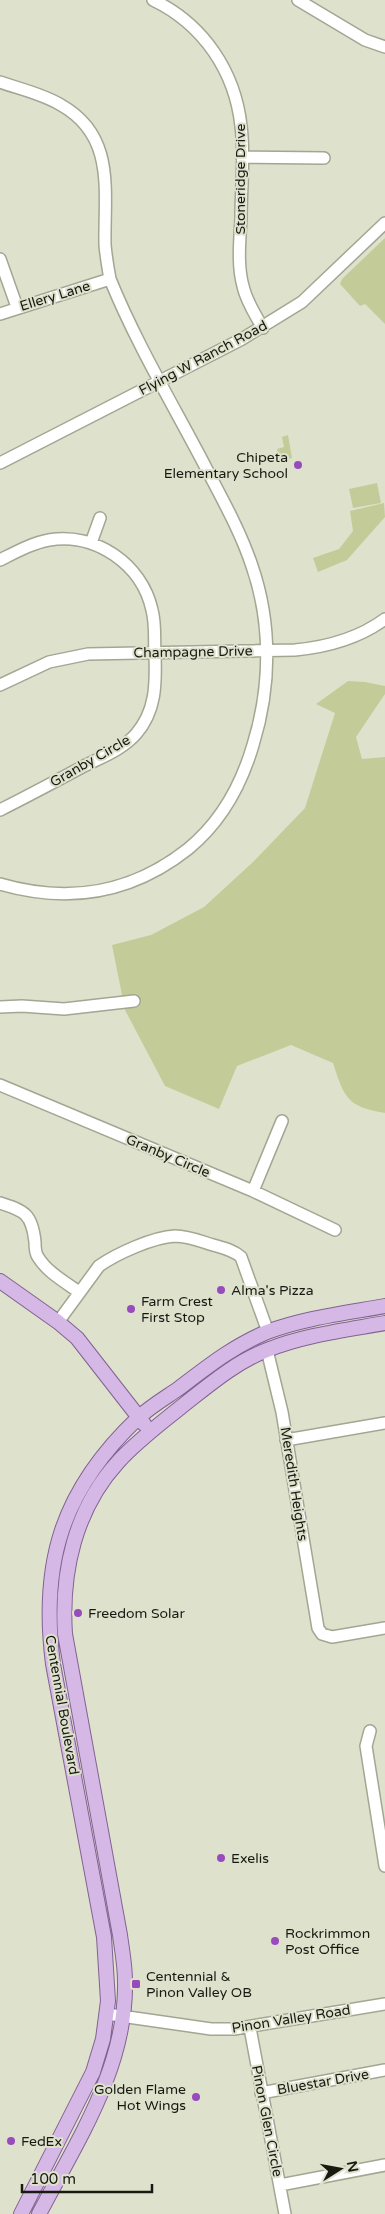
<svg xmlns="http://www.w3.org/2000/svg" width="385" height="2214" viewBox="0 0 385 2214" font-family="'Varela Round',sans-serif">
<rect width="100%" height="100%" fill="#dee2cd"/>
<!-- green -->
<path fill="#c3cc98" d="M385,238V324L365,304L360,306L340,284L342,279Z
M288,435L292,458L279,461L277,449L284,447L282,437Z
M377,483L381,503L353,508L349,489Z
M384,503L385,517L347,560L318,572L313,558L339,549L353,531L350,511Z
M348,681L365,682L385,686V694L356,737L362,759L385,757V1113C347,1107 344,1097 333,1063L291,1045L237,1066L219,1109L165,1086L125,1010L112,945L151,935L204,907L253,862L305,808L335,713L316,704Z"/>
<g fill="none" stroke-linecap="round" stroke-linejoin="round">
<!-- minor casing -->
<g stroke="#a2a692" stroke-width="14">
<path id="minor" d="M153,0C203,24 235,71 241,126C245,156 241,187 241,218C240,239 237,265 243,286C246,300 255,315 263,328
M298,0L365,40L385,47
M0,82C20,89 43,94 61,105C116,136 104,191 105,245C106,256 108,268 110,279C136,343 172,403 204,464C221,497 240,530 252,566C272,624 271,687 253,745C241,786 221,822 188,849C131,894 69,904 0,884
M242,157L324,158
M0,259L17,307
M0,314L110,279
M0,463L242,339L302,302L385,223
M91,543L100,518
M0,560C16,552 32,543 49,540C95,532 142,564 152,610C156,625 154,640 155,655C156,684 156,711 136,734C123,749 102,757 84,766C56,781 28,796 0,810
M0,685L49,662L88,654L295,650C327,647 358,639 385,619
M0,1007L22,1006L64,1009L134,1001
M0,1085L253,1191L335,1230
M253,1191L282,1121
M0,1203C25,1211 32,1214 35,1242C35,1246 35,1253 38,1257C47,1272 65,1282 79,1292
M58,1322L99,1266C116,1254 153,1237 175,1236C188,1236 200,1241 213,1245C223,1248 233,1250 241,1257L268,1332
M267,1350L282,1412L318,1628L322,1634L332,1637L385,1628
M286,1440L385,1423
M370,1731L366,1746L385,1866
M107,2014L211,2029H234L385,2004
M250,2028L285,2214
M261,2093L385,2070
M280,2185L385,2165"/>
</g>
<!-- major casing -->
<g stroke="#816291" stroke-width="16">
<path id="major" d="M0,1281L58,1322L77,1338L144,1424
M21,2214L93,2072L103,2039L108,2001L104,1937L53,1664C40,1562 62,1490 138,1418C150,1407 165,1398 178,1389C207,1367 233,1346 267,1332C304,1318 346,1313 385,1306
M39,2214C77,2141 127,2067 125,1981C125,1965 122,1950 120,1935L65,1634C61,1572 75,1509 118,1462C137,1441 160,1424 181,1407C208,1386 234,1363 267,1350C304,1335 346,1330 385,1323"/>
</g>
<!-- minor -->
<use href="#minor" stroke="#fff" stroke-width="11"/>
<!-- major -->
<use href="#major" stroke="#d6b8e6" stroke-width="14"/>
</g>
<!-- markers -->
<g fill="#984bbc" stroke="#dee2cd" stroke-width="2">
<circle cx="298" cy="465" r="5"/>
<circle cx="221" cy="1290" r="5"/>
<circle cx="131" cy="1309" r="5"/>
<circle cx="78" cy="1613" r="5"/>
<circle cx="221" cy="1858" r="5"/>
<circle cx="275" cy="1941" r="5"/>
<rect x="131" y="1979" width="10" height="10" rx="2.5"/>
<circle cx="196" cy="2097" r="5"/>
<circle cx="11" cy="2141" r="5"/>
</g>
<g text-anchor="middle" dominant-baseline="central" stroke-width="4" stroke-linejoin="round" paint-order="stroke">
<!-- street labels -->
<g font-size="14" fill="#181a12" stroke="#dee2cd">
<text transform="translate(240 179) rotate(-90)">Stoneridge Drive</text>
<text transform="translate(55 296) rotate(-17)">Ellery Lane</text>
<text transform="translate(203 358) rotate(-28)">Flying W Ranch Road</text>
<text transform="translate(193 652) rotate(-1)">Champagne Drive</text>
<text transform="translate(90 761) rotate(-30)">Granby Circle</text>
<text transform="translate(168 1156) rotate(23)">Granby Circle</text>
<text transform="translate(294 1484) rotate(81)">Meredith Heights</text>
<text transform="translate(62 1705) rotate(80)">Centennial Boulevard</text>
<text transform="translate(291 2019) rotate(-9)">Pinon Valley Road</text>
<text transform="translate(323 2082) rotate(-10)">Bluestar Drive</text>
<text transform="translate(267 2121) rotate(79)">Pinon Glen Circle</text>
</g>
<!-- poi labels -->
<g font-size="14" fill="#181a12" stroke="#dee2cd" text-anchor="start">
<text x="288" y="457" text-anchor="end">Chipeta<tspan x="288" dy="16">Elementary School</tspan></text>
<text x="231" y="1290">Alma's Pizza</text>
<text x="141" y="1301">Farm Crest<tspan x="141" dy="16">First Stop</tspan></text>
<text x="88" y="1613">Freedom Solar</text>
<text x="231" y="1858">Exelis</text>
<text x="285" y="1933">Rockrimmon<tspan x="285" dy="16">Post Office</tspan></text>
<text x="146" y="1976">Centennial &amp;<tspan x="146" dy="16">Pinon Valley OB</tspan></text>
<text x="186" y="2089" text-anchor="end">Golden Flame<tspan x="186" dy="16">Hot Wings</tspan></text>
<text x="21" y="2141">FedEx</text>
</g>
</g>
<!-- north arrow -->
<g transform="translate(340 2169) rotate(79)" stroke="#dee2cd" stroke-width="4" paint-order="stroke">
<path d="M0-4L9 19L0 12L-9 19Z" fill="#181a12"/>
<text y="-8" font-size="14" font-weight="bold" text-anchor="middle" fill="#181a12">N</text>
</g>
<!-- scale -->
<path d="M22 2184v8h130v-8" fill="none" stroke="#181a12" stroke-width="2.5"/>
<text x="30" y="2184" font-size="15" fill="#181a12" stroke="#dee2cd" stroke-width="4" paint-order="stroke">100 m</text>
</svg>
